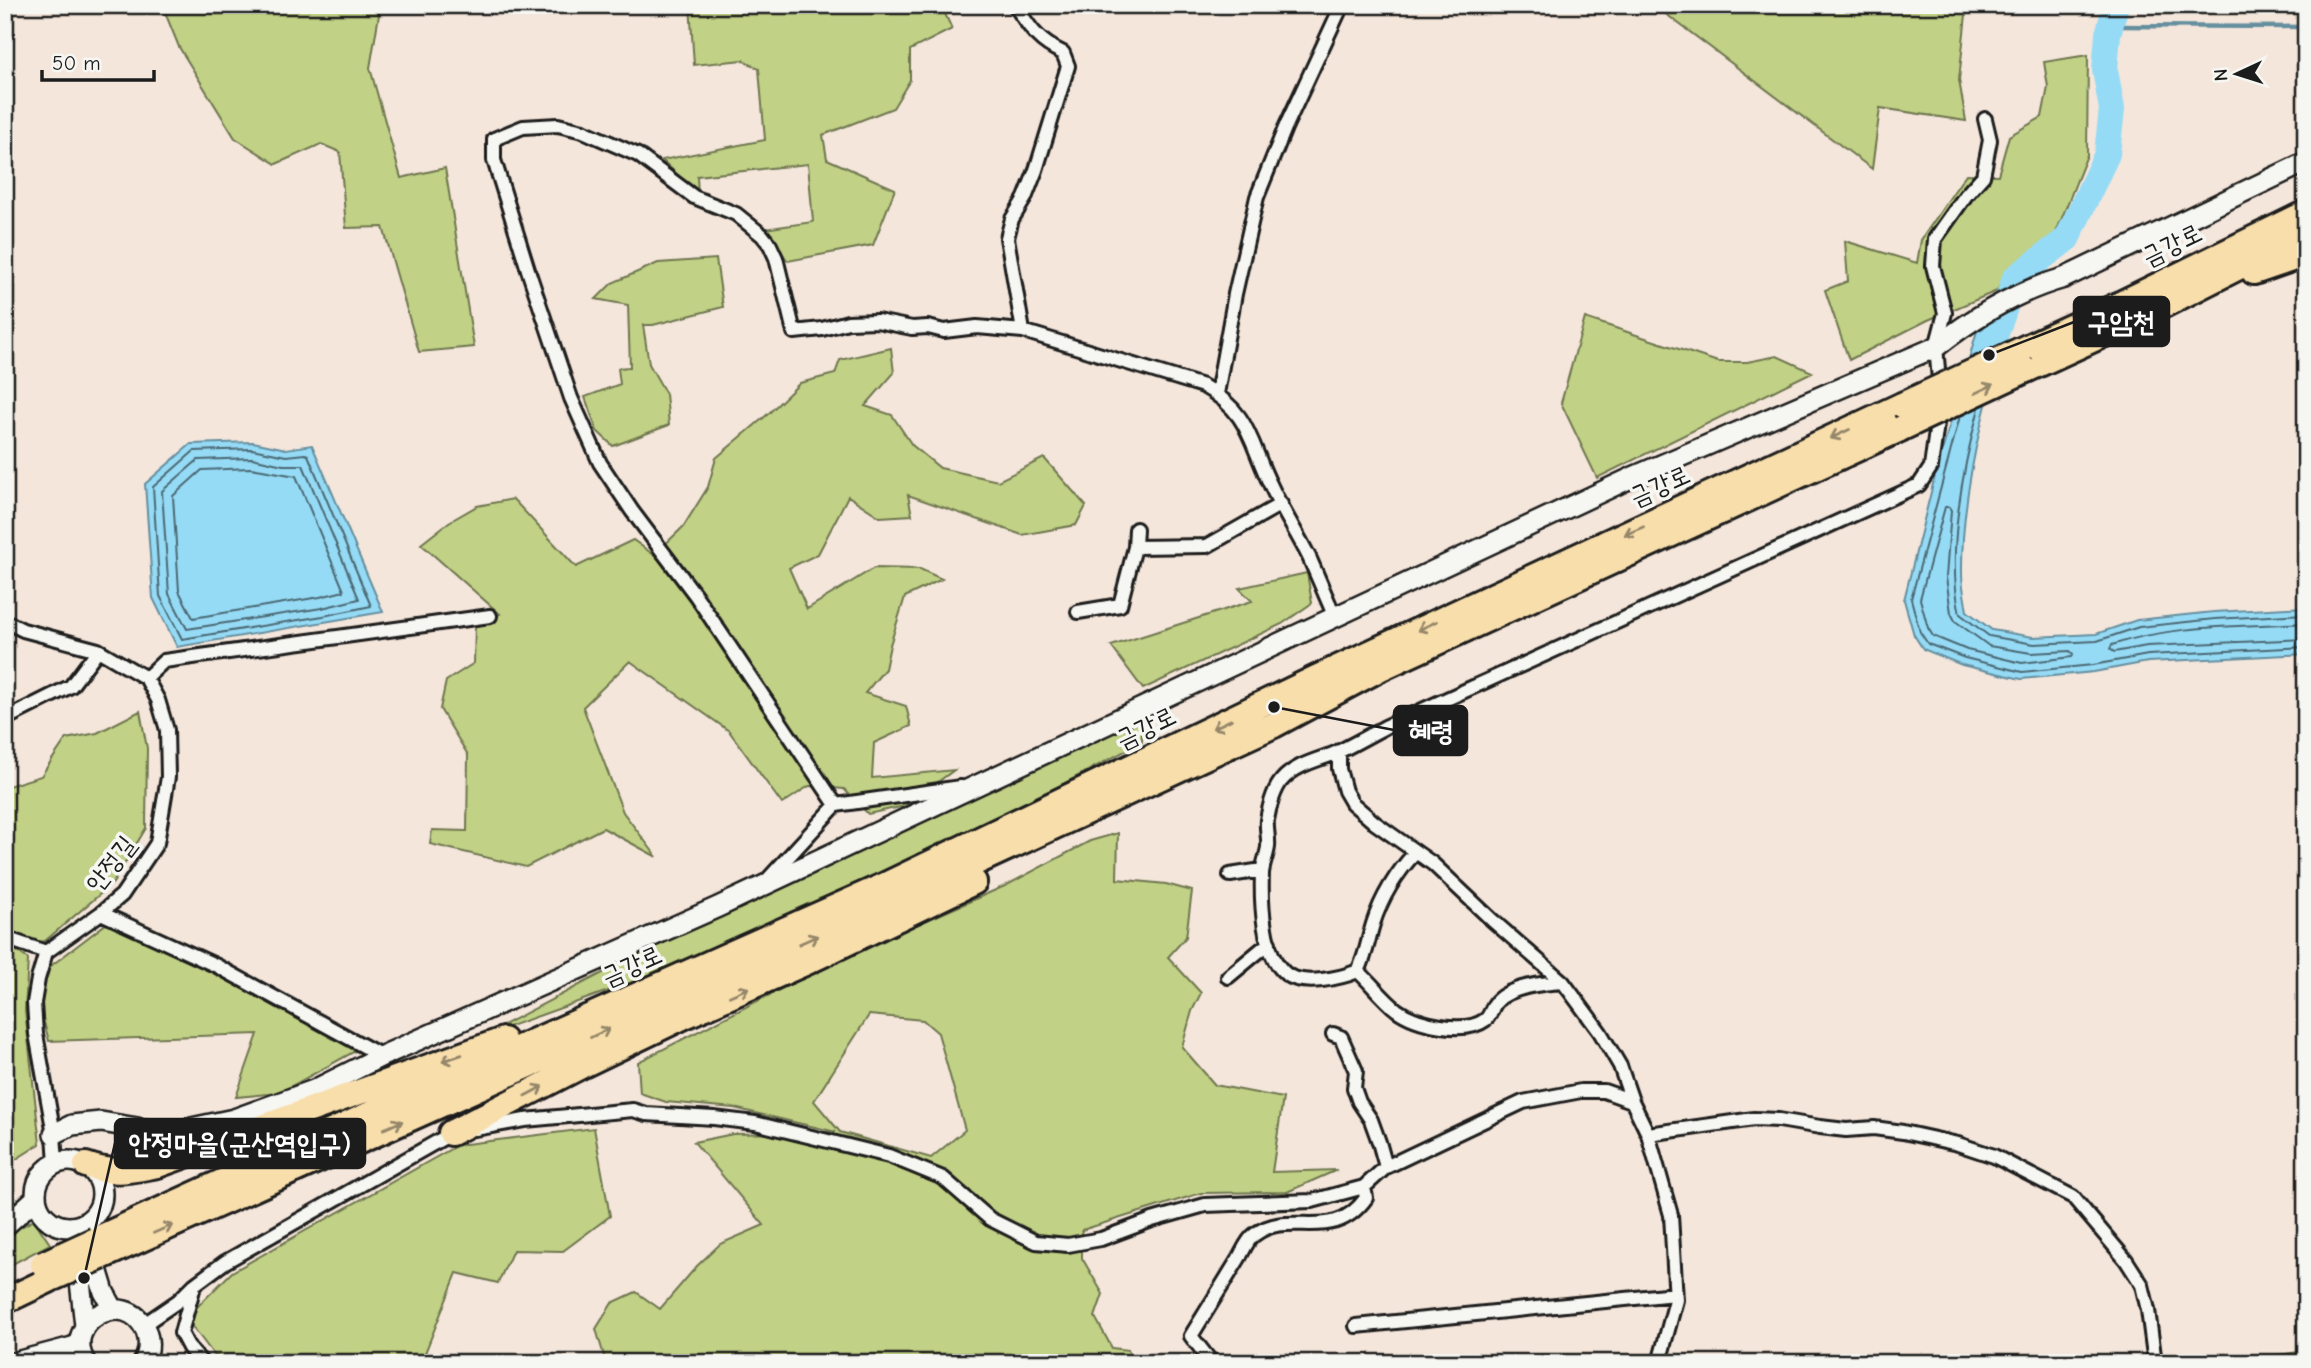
<svg xmlns="http://www.w3.org/2000/svg" width="2311" height="1368" viewBox="0 0 2311 1368" font-family="'Comic Neue','Poor Story',sans-serif">
<rect width="100%" height="100%" fill="#f5e6db"/>
<filter id="ink" filterUnits="userSpaceOnUse"><feTurbulence type="fractalNoise" baseFrequency=".0143" numOctaves="2"/><feDisplacementMap in="SourceGraphic" scale="14" xChannelSelector="R" yChannelSelector="G"/><feConvolveMatrix kernelMatrix="1 2 1 2 8 2 1 2 1" color-interpolation-filters="sRGB"/></filter>
<g filter="url(#ink)">
<!-- green -->
<path fill="#c1d185" stroke="#6e7650" stroke-width="2" fill-rule="evenodd" d="M162,5H378L380,9L370,68L401,178L445,168L474,347L419,352L383,227L346,228L340,152L321,144L276,164L235,138L179,47Z
M690,5H941L952,29L910,50V80L893,108L823,135L827,159L895,189L873,245L788,261L764,229L813,222L808,164L697,176L698,194L662,160L765,140L759,69L743,60L694,65Z
M1654,5H1967L1959,80L1966,121L1880,108L1872,169Z
M2088,55L2087,155L2055,235L2008,271L1997,291L1928,320L1849,360L1825,290L1848,281L1845,241L1917,263L1921,240L1966,174L1998,175L2009,136L2042,117L2048,87L2044,62Z
M716,259L723,307L653,325H643L649,364L666,394L669,425L613,446L597,431L585,397L620,384L618,368L630,367L628,305L596,299L612,283L658,263Z
M1585,318L1718,362H1747L1777,356L1812,372L1597,478L1561,403Z
M891,348L894,373L865,406L892,415L912,445L940,468L998,481L1044,458L1086,506L1076,525L1022,535L908,495L912,515L880,517L848,496L818,554L789,568L807,609L874,568L920,569L942,579L905,597L890,645L885,669L865,693L906,706L911,726L874,743L872,778L954,770L905,806L868,814L844,789L809,786L782,804L729,731L630,661L583,707L623,812L657,857L603,828L526,867L430,844L432,830L467,831L468,755L440,709L446,681L474,663L475,625L500,614L421,544L449,522L477,506L513,499L576,567L633,540L654,555L683,527L708,487L716,458L768,414L800,383L835,374L840,360Z
M1307,573L1312,603L1282,624L1143,689L1111,646L1252,601L1239,588Z
M140,711L147,748L146,828L113,883L45,941L8,945L28,959L25,1011L40,1144L10,1163L8,1136L5,1132V787L41,776L66,739L97,733Z
M1142,717V742L997,819L697,959L480,1037L641,953L799,881Z
M1118,833L1117,879L1166,884L1192,891L1186,937L1168,957L1201,993L1192,1011L1182,1047L1215,1085L1283,1098L1272,1172L1337,1170L1287,1192L1201,1193L1082,1230V1258L1103,1294L1095,1317L1112,1348L1128,1350L1134,1363H606L596,1329L612,1303L636,1292L660,1309L697,1266L720,1244L764,1225L694,1142L733,1134L836,1132L734,1108L666,1102L640,1093L638,1062L850,954L1007,885L1090,841ZM869,1015L923,1020L938,1033L965,1130L931,1158L840,1132L814,1101Z
M107,923L265,997L359,1049L279,1093L236,1097L258,1034L49,1041L40,1007L48,968Z
M594,1128L610,1216L563,1251L513,1250L498,1283L457,1273L421,1363H231L214,1355L186,1318L232,1272L458,1145Z
M34,1220L50,1244L5,1268V1235Z
M2306,1351V1363H2221Z"/>
<!-- water -->
<path fill="#95dbf6" stroke="#658f9f" stroke-width="2" d="M2014,313C1986,394 1961,488 1962,574C1962,586 1965,599 1967,611L1992,630L2033,637L2096,634L2137,620L2214,612L2306,607V654L2148,662L2094,672L2021,679L1962,665L1923,649L1914,635L1904,600L1936,472L1977,331Z
M253,442L286,449L312,445L383,612L177,647L153,598L145,484L191,444Z"/>
<g fill="none" stroke-linecap="round" stroke-linejoin="round">
<!-- shore -->
<path stroke="#4c6873" stroke-width="2" d="M1979,408C1963,467 1946,554 1960,614L1989,636L2034,644L2097,641L2139,627L2215,619L2306,614
M1960,416L1911,599L1920,632L1928,644L1965,658L2022,672L2093,665L2148,655L2306,647
M252,449L286,456L305,454L308,455L371,606L323,616L182,639L160,596L153,487L194,451Z
M252,458L283,465H303L359,599L322,608L187,629L169,594L162,491L198,460Z
M251,468L296,476L344,591L320,597L193,618L179,591L173,496L202,470Z
M1945,507H1949L1951,510L1946,577L1951,613L1955,621L1989,646L2031,653L2070,651L2073,654L2072,657L2022,663L1967,650L1933,636L1928,628L1920,599Z
M2306,623C2242,627 2173,624 2112,645L2110,649L2114,652L2147,646L2306,639"/>
<!-- stream -->
<path stroke="#658f9f" stroke-width="4.5" d="M2110,26L2306,27"/>
<!-- river -->
<path stroke="#95dbf6" stroke-width="26" d="M1990,351L2015,278L2067,239L2107,154L2112,109L2105,70L2108,34L2116,5"/>
<!-- street casing -->
<g stroke="#1c1c1c" stroke-width="18">
<path id="street" d="M1015,5C1030,28 1037,41 1063,53L1068,66L1036,170L1025,198L1012,219L1007,238L1023,331L1203,386C1251,413 1249,442 1271,486C1282,510 1297,533 1309,557C1318,577 1326,597 1335,617
M1940,391L1936,347L1945,313L1933,266L1935,239L1966,195L1983,176L1990,140L1985,119
M1217,394L1235,294L1257,197L1285,128L1342,5
M1135,547L1207,546L1281,504
M1078,612L1120,605L1135,547L1136,529
M5,621L23,630L98,650L146,678L158,700L167,730L168,777L157,843L122,895L101,913L46,952L38,979L34,1003L36,1034L54,1134L56,1163
M146,678L164,661L490,616
M5,719L71,686L98,650
M1339,751V769L1345,791L1352,803L1375,823L1433,864L1492,920L1563,982L1600,1032L1620,1066L1632,1101L1648,1134L1671,1215L1676,1300L1659,1363
M836,805L961,787
M1230,875L1262,870
M769,878L836,805L696,596L632,511L600,463L571,398L529,273L494,160V139L523,127L558,125L583,131L638,155L694,197L736,214L762,235L770,245L776,258L794,332L822,329L848,322L877,321L912,328L928,327L944,331L977,327L1023,331
M101,913L217,966L382,1056
M5,938L46,952
M1358,971C1366,956 1368,940 1373,924C1381,898 1397,872 1415,853
M1228,977L1269,943
M1563,982C1544,983 1509,987 1496,1002C1491,1008 1491,1016 1485,1020C1465,1035 1416,1024 1397,1010C1383,999 1371,983 1358,971C1341,978 1303,987 1286,974C1262,955 1261,900 1262,873C1263,864 1267,855 1268,847C1269,838 1266,829 1267,820C1269,808 1274,789 1282,780C1296,764 1319,760 1338,752C1354,744 1370,735 1385,727L1919,485L1931,467L1939,409
M1333,1034L1341,1037L1356,1071L1354,1088L1359,1102L1371,1120L1379,1142L1386,1167
M475,1129L525,1120L633,1110L646,1114L714,1118L755,1123L889,1156L943,1178L990,1219L1036,1242L1068,1245L1101,1239L1152,1220L1205,1205L1312,1201L1364,1187L1386,1167L1523,1102L1581,1091H1604L1632,1101
M1648,1134L1754,1119L1779,1120L1820,1127L1846,1130L1874,1128L1903,1132L1958,1144L1994,1156L2073,1197L2126,1260L2142,1285L2148,1310L2155,1363
M194,1286L181,1333L189,1348L202,1363
M143,1325L178,1301L194,1285L225,1262L454,1132
M1356,1326L1675,1294
M1212,1363L1191,1336C1207,1310 1223,1284 1239,1258C1243,1251 1248,1239 1254,1235C1291,1207 1331,1246 1366,1198L1364,1187"/>
</g>
<!-- secondary casing -->
<g stroke="#1c1c1c" stroke-width="24">
<path id="secondary" d="M54,1134L72,1125L101,1122L168,1133L234,1119L314,1090L382,1056L718,907L1633,477L1936,347C1974,317 2017,291 2064,278L2306,162
M36 1194a33 33 0 1 1 66 0a33 33 0 1 1-66 0Z
M5,1226L36,1198
M91,1249L104,1292L114,1310
M71,1255L80,1281L85,1326
M12,1363L80,1345
M86,1363C59,1323 126,1285 146,1331C150,1342 149,1353 143,1363"/>
</g>
<!-- highway casing -->
<g stroke="#1c1c1c" stroke-width="30">
<path id="highway" d="M2254,272L2306,254
M2027,347L2116,306L2306,213
M2026,370L2124,325L2306,233
M451,1133L581,1066L687,1015L809,961L974,882
M86,1165C113,1175 131,1170 158,1165L503,1040
M95,1240L377,1111L881,887L1316,678L1902,405
M101,1257L810,939L1274,725L1383,667L1900,429
M5,1301L49,1280"/>
</g>
<!-- street -->
<use href="#street" stroke="#f6f6f2" stroke-width="12"/>
<!-- secondary -->
<use href="#secondary" stroke="#f6f6f2" stroke-width="19"/>
<!-- highway -->
<use href="#highway" stroke="#f8deab" stroke-width="24"/>
<!-- highway-bridge casing -->
<g stroke="#1c1c1c" stroke-width="30" stroke-linecap="butt">
<path id="highway-bridge" d="M1902,405L2027,347
M1900,429L2026,370
M43,1264L95,1240
M53,1278L101,1257"/>
</g>
<!-- highway-bridge -->
<use href="#highway-bridge" stroke="#f8deab" stroke-width="24"/>
</g>
<!-- one-way arrows -->
<defs><path id="oneway-shaft" d="M-6 0H5M1.5-3L5.5 0L1.5 3" fill="none" stroke-width="1.6" stroke-linecap="round" stroke-linejoin="round" transform="scale(1.75)"/></defs>
<g stroke="#95876b">
<use href="#oneway-shaft" transform="translate(1984 389) rotate(-25)"/>
<use href="#oneway-shaft" transform="translate(1840 434) rotate(155)"/>
<use href="#oneway-shaft" transform="translate(1634 531) rotate(156)"/>
<use href="#oneway-shaft" transform="translate(1427 626) rotate(155)"/>
<use href="#oneway-shaft" transform="translate(1222 724) rotate(154)"/>
<use href="#oneway-shaft" transform="translate(808 940) rotate(-24)"/>
<use href="#oneway-shaft" transform="translate(739 992) rotate(-24)"/>
<use href="#oneway-shaft" transform="translate(600 1033) rotate(-25)"/>
<use href="#oneway-shaft" transform="translate(452 1058) rotate(161)"/>
<use href="#oneway-shaft" transform="translate(534 1091) rotate(-28)"/>
<use href="#oneway-shaft" transform="translate(393 1125) rotate(-23)"/>
<use href="#oneway-shaft" transform="translate(163 1229) rotate(-24)"/>
</g>
</g>
<g text-anchor="middle" dominant-baseline="central" stroke-width="7" stroke-linejoin="round" paint-order="stroke">
<!-- street labels -->
<g font-size="26" fill="#1c1c1c" stroke="#f6f6f2">
<text transform="translate(2172 245) rotate(-26)">금강로</text>
<text transform="translate(1660 486) rotate(-24)">금강로</text>
<text transform="translate(1146 728) rotate(-26)">금강로</text>
<text transform="translate(111 864) rotate(-52)">안정길</text>
<text transform="translate(632 966) rotate(-24)">금강로</text>
</g>
</g>
<!-- callouts -->
<path fill="none" stroke="#1c1c1c" stroke-width="2.5" d="M1989 355L2074 322M1274 707L1394 730M84 1278L115 1143"/>
<g fill="#1c1c1c" stroke="#f6f6f2" stroke-width="2.5">
<circle cx="1989" cy="355" r="7"/>
<circle cx="1274" cy="707" r="7"/>
<circle cx="84" cy="1278" r="7"/>
</g>
<g fill="#1c1c1c" stroke="#1c1c1c" stroke-width="2.5">
<rect x="2074" y="297" width="95" height="49" rx="7"/>
<rect x="1394" y="706" width="73" height="49" rx="7"/>
<rect x="115" y="1119" width="250" height="49" rx="7"/>
</g>
<g font-size="28" text-anchor="middle" font-weight="bold" fill="#fff">
<text x="2121" y="331">구암천</text>
<text x="1431" y="740">혜령</text>
<text x="240" y="1153">안정마을(군산역입구)</text>
</g>
<!-- margin -->
<rect width="2311" height="1368" fill="none" stroke="#f6f6f2" stroke-width="28"/>
<rect x="14" y="14" width="2283" height="1340" fill="none" stroke="#1c1c1c" stroke-width="2.5" filter="url(#ink)"/>
<!-- north arrow -->
<g transform="translate(2237 74) rotate(266)" stroke="#f6f6f2" stroke-width="5" paint-order="stroke">
<path d="M0-5L12 26L0 18L-12 26Z" fill="#1c1c1c"/>
<text y="-10" font-size="19" font-weight="bold" text-anchor="middle" fill="#1c1c1c">N</text>
</g>
<!-- scale -->
<path d="M42 70v10h112v-10" fill="none" stroke="#1c1c1c" stroke-width="3.5"/>
<text x="52" y="70" font-size="21" fill="#1c1c1c" stroke="#f6f6f2" stroke-width="5" paint-order="stroke">50 m</text>
</svg>
